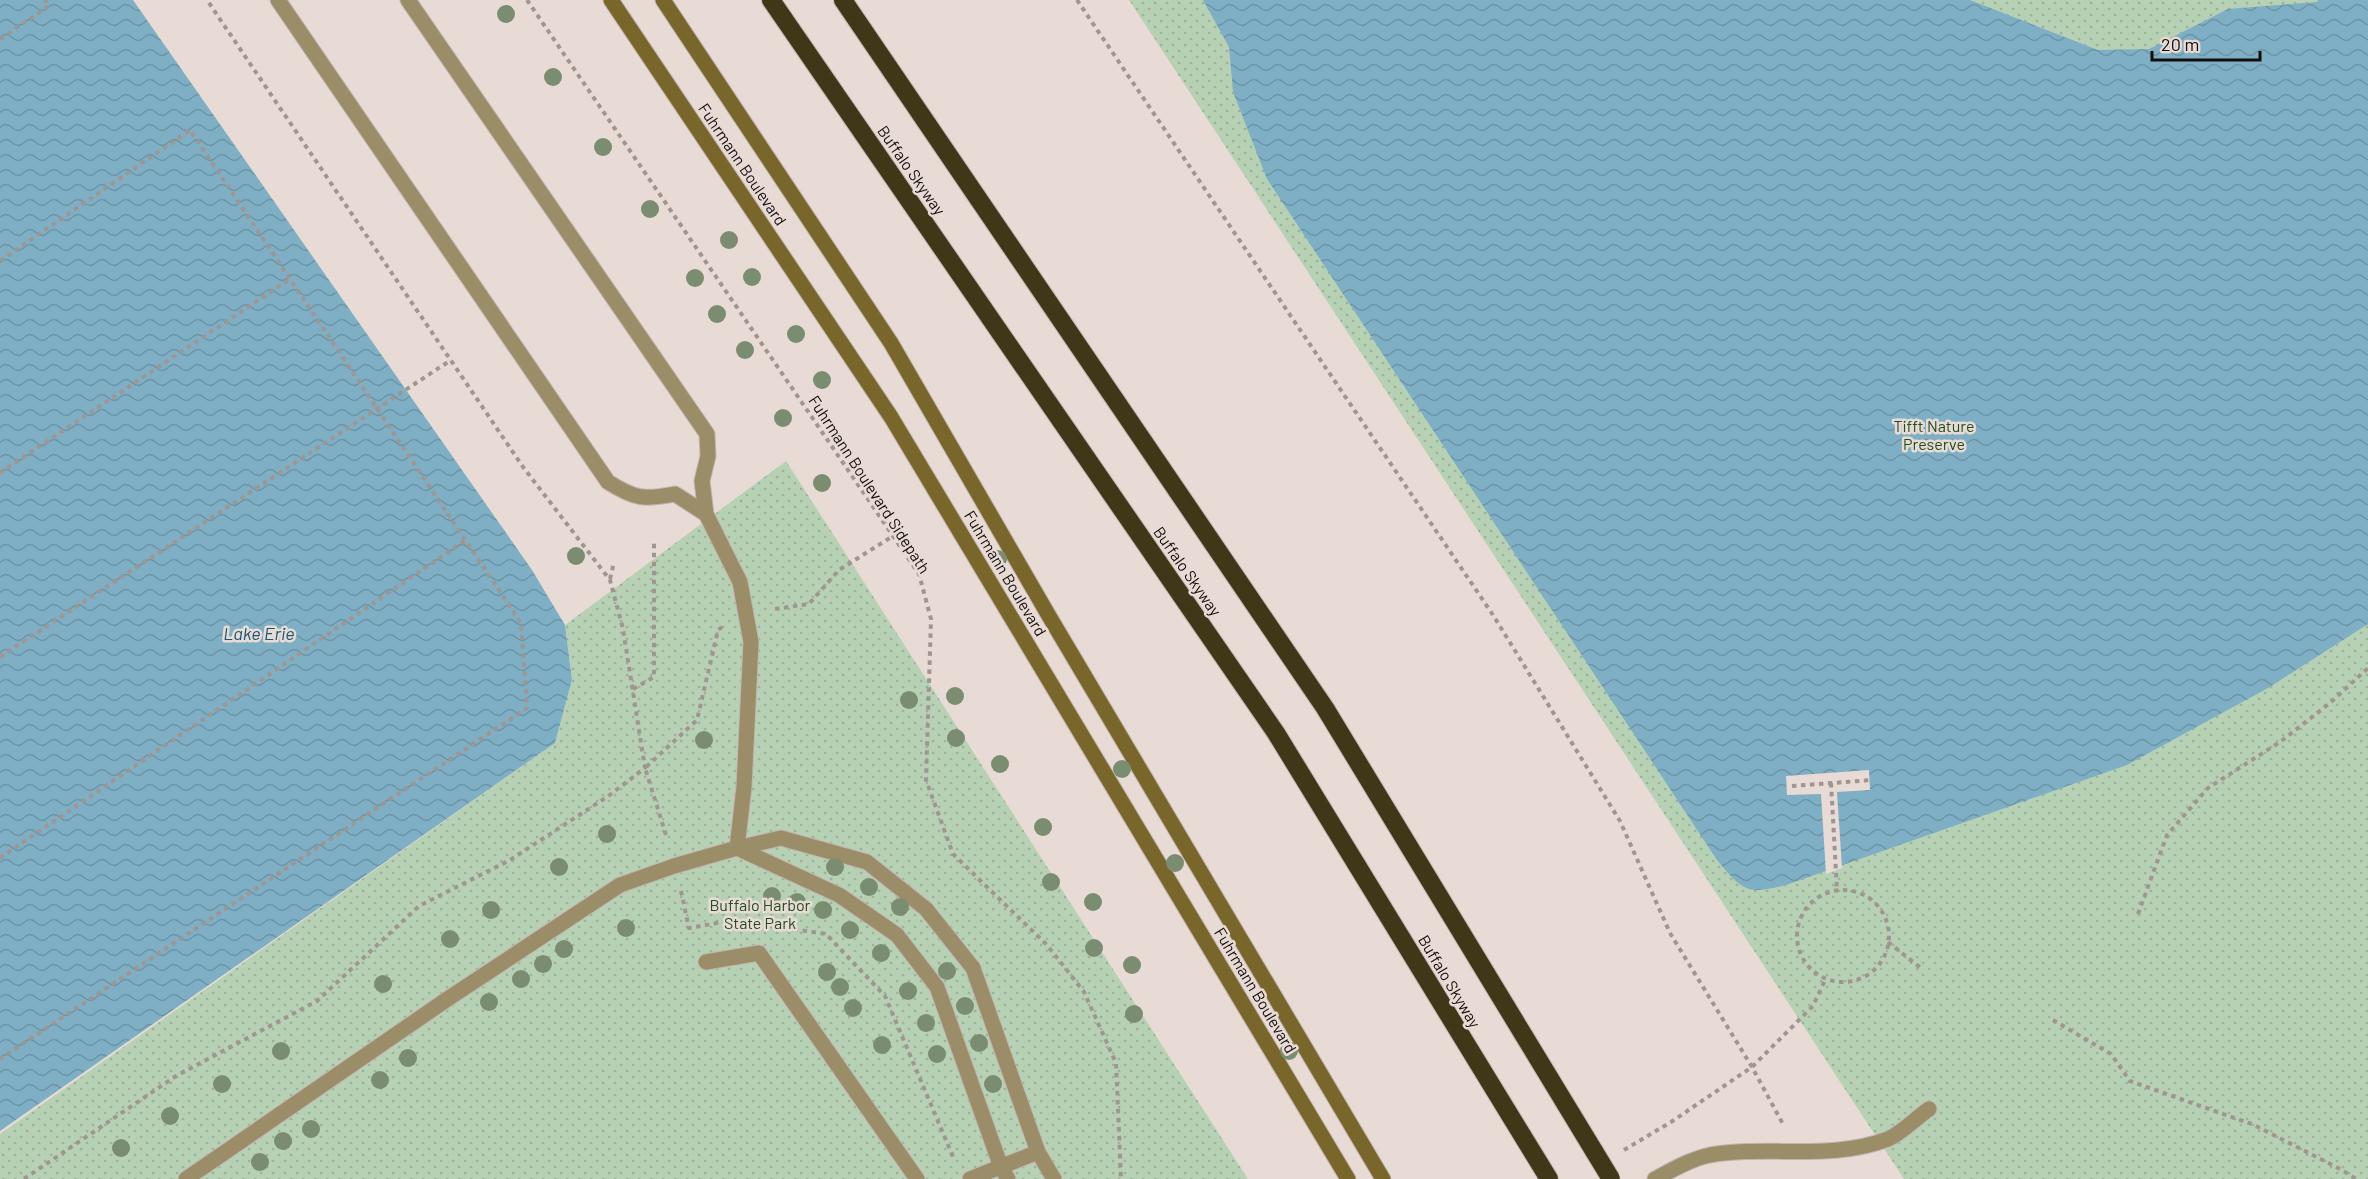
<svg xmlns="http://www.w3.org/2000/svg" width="2368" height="1179" viewBox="0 0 2368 1179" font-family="Barlow,sans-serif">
<defs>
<pattern id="grass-dots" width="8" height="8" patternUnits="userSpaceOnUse" patternTransform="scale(1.5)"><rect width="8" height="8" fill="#b7d1b5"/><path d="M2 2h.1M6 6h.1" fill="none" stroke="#9cb29a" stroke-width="1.8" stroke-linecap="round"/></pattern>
<pattern id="water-waves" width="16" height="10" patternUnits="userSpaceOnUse" patternTransform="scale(1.5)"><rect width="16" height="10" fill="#7eafc4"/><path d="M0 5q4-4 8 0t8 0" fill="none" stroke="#6c95a7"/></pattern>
</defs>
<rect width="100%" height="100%" fill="#e8dbd5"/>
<!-- grass -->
<path fill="url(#grass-dots)" d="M1129,0H2368V1179H1904Z
M786,461L1248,1179H0V1134L555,743L572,680L565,625Z"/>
<!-- water -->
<path fill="url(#water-waves)" d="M0,0H133L532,570L565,625L572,680L555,743L0,1131Z
M1203,0H1970L2098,50L2149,49L2228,9L2317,2L2318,0H2368V624L2268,688L2127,765L1786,885C1746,895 1743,891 1717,860L1267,179L1233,92L1229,47Z"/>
<!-- pier -->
<path fill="#e8dbd5" d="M1869,770L1870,790L1837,792L1842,868L1826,874L1821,794L1787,795L1786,776Z"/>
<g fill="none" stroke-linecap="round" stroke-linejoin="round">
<!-- lane casing -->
<g stroke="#c2b6b1" stroke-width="17">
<path id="lane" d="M278,0L608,482C635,499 644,500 675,494L706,514L702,481L708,456L707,434L408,0
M706,514L740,582L751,642L744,787L737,848
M737,848L839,895L897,935L937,987L1001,1167L1008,1179
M706,962L759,953L917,1179
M186,1179L446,1000L620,885L674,866L737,848L781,838L867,862L926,909L973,968L1038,1152L1054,1179
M970,1179L1038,1152
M1655,1179C1672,1170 1691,1159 1710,1155C1769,1145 1831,1161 1888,1139C1902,1133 1916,1118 1929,1109"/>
</g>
<!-- secondary casing -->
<g stroke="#c2b6b1" stroke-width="17">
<path id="secondary" d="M611,0L891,417L1348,1179
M663,0L891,343L1049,616L1383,1179"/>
</g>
<!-- highway casing -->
<g stroke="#c2b6b1" stroke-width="20">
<path id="highway" d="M771,0L1276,733L1549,1179
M843,0L1325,708L1594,1151"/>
</g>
<!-- path -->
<path stroke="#a09591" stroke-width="4" stroke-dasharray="4.5 4.5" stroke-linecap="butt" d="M527,0L919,574L931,619L926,780L953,854L1047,945L1084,992L1116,1063L1121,1179
M1077,0L1493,615L1620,821L1670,933L1752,1067L1784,1126
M0,39L49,6L45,0
M0,261L190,130L521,623L527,708L0,1059
M0,473L290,279
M610,579L614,562
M775,609L809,604L839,570L893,536
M0,657L451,360
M633,689L654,677V541
M1831,783L1837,890
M1792,786L1872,780
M666,835L645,768L697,720L718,630L722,627
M0,858L466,540
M1797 936a46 46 0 1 1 92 0a46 46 0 1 1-92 0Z
M681,891L689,928L734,920L826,934L885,996L954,1159
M2138,914L2167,835L2208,788L2280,742L2330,703L2368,668
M1888,942L1922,969
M2053,1020L2111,1054L2130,1081L2254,1125L2340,1169L2356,1179
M1624,1150L1671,1122L1752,1067L1813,1006L1826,978
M24,1179L176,1076L317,1001L419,906L510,860L607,797L645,768L623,629L610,580L523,467L207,0"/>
<!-- lane -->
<use href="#lane" stroke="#9a8d68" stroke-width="15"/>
<!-- secondary -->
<use href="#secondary" stroke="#79662b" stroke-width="15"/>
<!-- highway -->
<use href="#highway" stroke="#403618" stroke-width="18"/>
<!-- highway-bridge casing -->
<g stroke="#c2b6b1" stroke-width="20" stroke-linecap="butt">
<path id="highway-bridge" d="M1594,1151L1611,1179"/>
</g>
<!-- highway-bridge -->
<use href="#highway-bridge" stroke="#403618" stroke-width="18"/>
</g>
<!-- trees -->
<g fill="#7b8d71">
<circle cx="506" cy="14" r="9"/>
<circle cx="553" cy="77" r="9"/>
<circle cx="603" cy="147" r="9"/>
<circle cx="650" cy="209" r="9"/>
<circle cx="729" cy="240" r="9"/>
<circle cx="752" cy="277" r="9"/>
<circle cx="695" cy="278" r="9"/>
<circle cx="717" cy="314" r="9"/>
<circle cx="796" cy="334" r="9"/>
<circle cx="745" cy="350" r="9"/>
<circle cx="822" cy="380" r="9"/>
<circle cx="783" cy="418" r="9"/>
<circle cx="822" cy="483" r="9"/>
<circle cx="576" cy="556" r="9"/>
<circle cx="998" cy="559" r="9"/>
<circle cx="955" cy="696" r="9"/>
<circle cx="909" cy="700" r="9"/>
<circle cx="956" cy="738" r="9"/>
<circle cx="704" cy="740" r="9"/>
<circle cx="1000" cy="764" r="9"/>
<circle cx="1122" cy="769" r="9"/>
<circle cx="1043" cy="827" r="9"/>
<circle cx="607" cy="834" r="9"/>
<circle cx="1175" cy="863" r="9"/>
<circle cx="559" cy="867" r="9"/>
<circle cx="835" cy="867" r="9"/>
<circle cx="1051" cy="882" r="9"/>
<circle cx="869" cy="887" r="9"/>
<circle cx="772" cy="896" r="9"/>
<circle cx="797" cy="902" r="9"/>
<circle cx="1093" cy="902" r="9"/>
<circle cx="900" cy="907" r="9"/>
<circle cx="491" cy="910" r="9"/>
<circle cx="823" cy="910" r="9"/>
<circle cx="626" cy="928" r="9"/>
<circle cx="850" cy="930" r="9"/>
<circle cx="450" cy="939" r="9"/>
<circle cx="1094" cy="948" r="9"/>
<circle cx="564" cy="949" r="9"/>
<circle cx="881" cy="953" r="9"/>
<circle cx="543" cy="964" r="9"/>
<circle cx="1132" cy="965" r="9"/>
<circle cx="947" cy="971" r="9"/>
<circle cx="827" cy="972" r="9"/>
<circle cx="521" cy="979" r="9"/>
<circle cx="383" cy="984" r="9"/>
<circle cx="840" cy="987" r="9"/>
<circle cx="908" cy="991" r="9"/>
<circle cx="489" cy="1002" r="9"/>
<circle cx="965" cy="1006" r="9"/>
<circle cx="853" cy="1008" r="9"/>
<circle cx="1134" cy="1014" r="9"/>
<circle cx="926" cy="1023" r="9"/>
<circle cx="979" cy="1043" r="9"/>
<circle cx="882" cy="1045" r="9"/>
<circle cx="281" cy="1051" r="9"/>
<circle cx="1289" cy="1051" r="9"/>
<circle cx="937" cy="1054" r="9"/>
<circle cx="408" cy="1058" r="9"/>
<circle cx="380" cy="1080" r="9"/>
<circle cx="222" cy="1084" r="9"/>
<circle cx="993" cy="1084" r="9"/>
<circle cx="170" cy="1116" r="9"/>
<circle cx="311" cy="1129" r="9"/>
<circle cx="283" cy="1141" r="9"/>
<circle cx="121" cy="1148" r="9"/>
<circle cx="260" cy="1162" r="9"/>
</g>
<g text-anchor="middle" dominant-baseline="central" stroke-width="5" stroke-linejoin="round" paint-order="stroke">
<!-- street labels -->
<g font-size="16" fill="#130e0c" stroke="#e8dbd5">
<text transform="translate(743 164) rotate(56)">Fuhrmann Boulevard</text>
<text transform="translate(912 170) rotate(55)">Buffalo Skyway</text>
<text transform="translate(870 484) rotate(57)">Fuhrmann Boulevard Sidepath</text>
<text transform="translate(1188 571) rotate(55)">Buffalo Skyway</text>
<text transform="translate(1006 573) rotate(59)">Fuhrmann Boulevard</text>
<text transform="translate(1450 981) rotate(59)">Buffalo Skyway</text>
<text transform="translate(1256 990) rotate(59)">Fuhrmann Boulevard</text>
</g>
<!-- park labels -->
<g font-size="16" fill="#214e1f" stroke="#e8dbd5">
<text x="1934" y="425">Tifft Nature<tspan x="1934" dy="18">Preserve</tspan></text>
<text x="760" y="904">Buffalo Harbor<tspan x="760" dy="18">State Park</tspan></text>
</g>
<!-- water labels -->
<g font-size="18" font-style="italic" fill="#19596f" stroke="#e8dbd5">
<text x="259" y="633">Lake Erie</text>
</g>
</g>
<!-- scale -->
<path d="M2152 51v9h108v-9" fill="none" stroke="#130e0c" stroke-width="3"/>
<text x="2161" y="51" font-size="18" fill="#130e0c" stroke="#e8dbd5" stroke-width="4.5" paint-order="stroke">20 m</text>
</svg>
